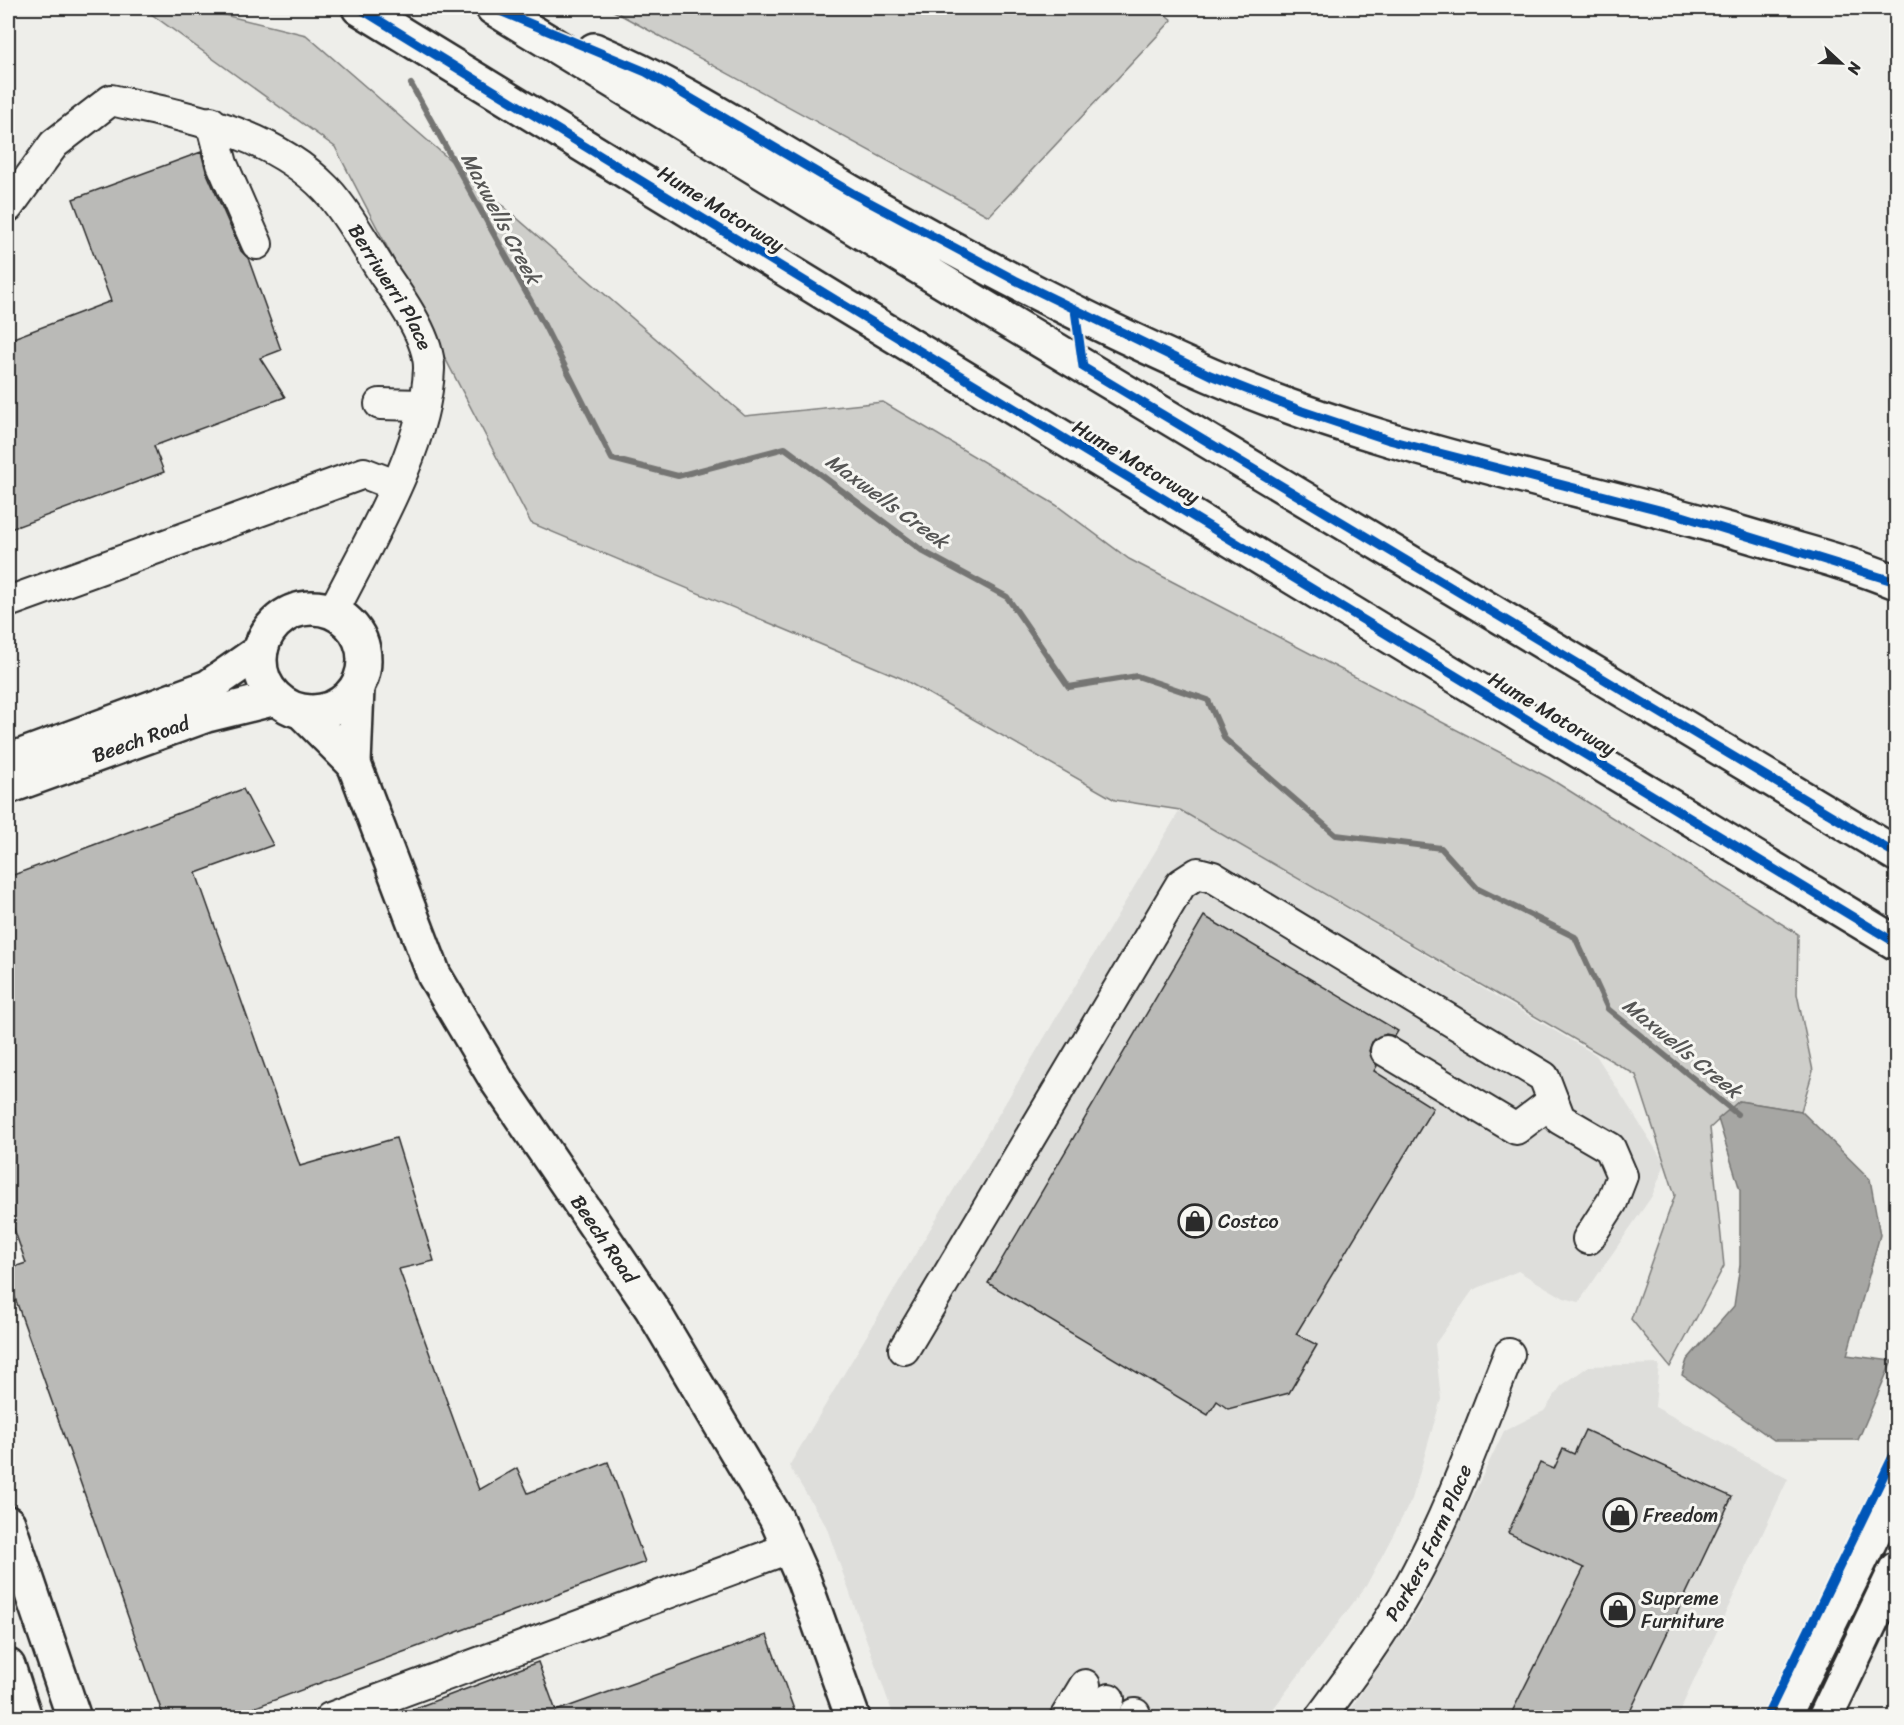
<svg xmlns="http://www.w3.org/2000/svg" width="1904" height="1725" viewBox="0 0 1904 1725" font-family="Sriracha,sans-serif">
<rect width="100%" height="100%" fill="#eeeeea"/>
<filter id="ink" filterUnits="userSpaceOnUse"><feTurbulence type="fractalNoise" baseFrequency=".0167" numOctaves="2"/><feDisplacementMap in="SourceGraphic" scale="12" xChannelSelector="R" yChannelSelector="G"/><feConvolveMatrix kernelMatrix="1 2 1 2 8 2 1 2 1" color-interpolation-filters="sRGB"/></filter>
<g filter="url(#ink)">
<!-- built -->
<path fill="#dededb" d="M1180,810L1596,1055L1665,1164L1652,1196L1579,1302L1564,1298L1518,1271L1473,1290L1435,1344L1441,1399L1412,1499L1366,1586L1267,1717H894L826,1526L789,1466Z
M1659,1364L1655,1407L1788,1479L1677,1717L1344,1718L1418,1610L1504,1431L1544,1411L1561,1386L1589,1366Z"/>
<!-- green -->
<path fill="#cececa" stroke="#7c7c7a" stroke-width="1.5" d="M143,8H196L306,35L745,416L883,402L1056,505L1129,559L1549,778L1798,934L1797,994L1813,1071L1801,1111L1739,1101L1710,1128L1724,1266L1670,1367L1631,1319L1675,1195L1636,1075L1180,810L1115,800L901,678L531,523L335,147Z
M608,8H1157L1172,20L989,216Z"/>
<!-- water -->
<path fill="#a6a6a3" stroke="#757573" stroke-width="1.5" d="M1739,1101L1801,1111L1870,1179L1880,1235L1847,1355L1892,1361L1858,1440H1774L1682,1375L1687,1360L1734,1306L1740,1265V1190L1718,1119Z"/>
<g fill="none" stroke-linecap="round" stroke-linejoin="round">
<!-- stream -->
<path stroke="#757573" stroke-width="6" d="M411,84L544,325L612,459L678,476L785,448L924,552L1007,597L1069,687L1137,676L1208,700L1225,739L1336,835L1441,848L1478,889L1575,937L1608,1009L1737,1114"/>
</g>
<!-- building -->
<path fill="#babab7" stroke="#2b2b2b" stroke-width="1.5" d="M201,152L206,171L241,251L248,258L281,350L260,358L285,397L154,446L164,472L8,530V340L111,301L73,199Z
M243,789L273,845L196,873L300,1166L396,1138L434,1261L399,1269L479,1490L517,1468L528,1493L608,1462L645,1562L226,1718H164L8,1278V1269L26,1263L8,1212V877Z
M1204,916L1398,1031L1395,1036L1386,1034L1372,1042L1369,1051L1377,1066L1374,1071L1433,1108L1296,1334L1317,1345L1289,1393L1228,1409L1217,1401L1208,1415L988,1283Z
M1585,1430L1732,1497L1627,1718H1509L1584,1568L1508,1533L1540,1463L1554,1469L1563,1449L1574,1454Z
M767,1635L797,1718H389L538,1662L556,1711Z"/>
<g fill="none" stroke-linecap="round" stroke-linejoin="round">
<!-- minor casing -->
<g stroke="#2b2b2b" stroke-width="34">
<g id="minor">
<path d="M211,122L222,164L257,244"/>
<path id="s1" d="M8,207L54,144L111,100C187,117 270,131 326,189C347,211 368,250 385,276C401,299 430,340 429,369C426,448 368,542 333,612"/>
<path d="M380,404L424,405"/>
<path d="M8,602L364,473L395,485"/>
<path d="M1386,1051L1516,1129L1553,1101"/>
<path d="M904,1349L1181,884L1198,873L1213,877L1544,1077L1560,1119L1610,1148L1622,1176L1612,1202L1588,1239"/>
<path d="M330,1718L789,1548"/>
<path d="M1065,1718L1085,1685"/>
<path d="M1098,1718L1109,1699"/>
<path d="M1133,1718L1135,1714"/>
<path id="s2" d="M1320,1718C1352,1675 1384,1632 1410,1585C1450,1512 1478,1432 1509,1354"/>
</g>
</g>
<!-- major casing -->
<g stroke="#2b2b2b" stroke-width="38">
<g id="major">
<circle cx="312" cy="660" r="52"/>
<path id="s3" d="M357,688L354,764L434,975L497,1081L652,1309L776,1518L804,1581L853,1718"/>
<path d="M302,712L354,764"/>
<path d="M8,761L208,687L261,650"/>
<path id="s4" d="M8,787L207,715L276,698"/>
<path d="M8,1523L74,1718"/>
<path d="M8,1666L25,1718"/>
</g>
</g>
<!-- highway casing -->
<g stroke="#2b2b2b" stroke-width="38">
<path id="highway" d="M359,8L839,302L1896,943
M493,8L983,306L1896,854
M594,50C684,88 765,143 849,191C963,256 1090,323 1210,375C1382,450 1568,483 1747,535C1797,550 1848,562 1896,582
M1783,1718L1896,1488
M1825,1718L1896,1569"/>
</g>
<!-- minor -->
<use href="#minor" stroke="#f6f6f2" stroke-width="30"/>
<!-- major -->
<use href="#major" stroke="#f6f6f2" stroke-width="33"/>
<!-- highway -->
<use href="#highway" stroke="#f6f6f2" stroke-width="33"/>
<!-- cycleway casing -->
<g stroke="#f6f6f2" stroke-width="13">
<path id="cycleway" d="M359,8L839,302L1896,943
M493,8L646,72L852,193L1015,280L1210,375L1302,411L1389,440L1679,515L1896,582
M1075,310L1083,367L1896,854
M1766,1718L1896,1450"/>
</g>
<!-- cycleway -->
<use href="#cycleway" stroke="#0057b8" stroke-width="9"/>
</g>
</g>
<!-- icons -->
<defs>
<g id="shop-ring" transform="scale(1.725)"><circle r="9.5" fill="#f6f6f2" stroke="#2b2b2b" stroke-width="1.5"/><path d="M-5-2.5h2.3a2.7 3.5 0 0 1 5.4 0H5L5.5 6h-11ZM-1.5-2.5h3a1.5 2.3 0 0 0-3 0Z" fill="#2b2b2b"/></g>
</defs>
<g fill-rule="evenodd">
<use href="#shop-ring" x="1195" y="1221"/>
<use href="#shop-ring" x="1620" y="1515"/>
<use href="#shop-ring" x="1618" y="1610"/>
</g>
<g text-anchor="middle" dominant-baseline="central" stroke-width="6" stroke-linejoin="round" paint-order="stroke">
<!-- street labels -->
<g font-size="20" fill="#2b2b2b" stroke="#f6f6f2">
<text transform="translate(721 209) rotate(32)">Hume Motorway</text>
<text stroke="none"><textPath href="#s1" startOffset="504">Berriwerri Place</textPath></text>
<text transform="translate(1136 462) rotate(31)">Hume Motorway</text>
<text transform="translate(1552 714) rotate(31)">Hume Motorway</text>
<text stroke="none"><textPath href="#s4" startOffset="141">Beech Road</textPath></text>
<text stroke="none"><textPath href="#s3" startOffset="616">Beech Road</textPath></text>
<text stroke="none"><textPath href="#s2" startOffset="207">Parkers Farm Place</textPath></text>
</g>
<!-- poi labels -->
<g font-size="20" fill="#2b2b2b" stroke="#f6f6f2" text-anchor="start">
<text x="1218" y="1221">Costco</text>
<text x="1643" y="1515">Freedom</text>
<text x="1641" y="1598">Supreme<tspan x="1641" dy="23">Furniture</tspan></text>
</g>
<!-- water labels -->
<g font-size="21" font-style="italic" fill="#565655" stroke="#f6f6f2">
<text transform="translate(501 218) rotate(62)">Maxwells Creek</text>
<text transform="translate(887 501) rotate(36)">Maxwells Creek</text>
<text transform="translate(1682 1048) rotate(39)">Maxwells Creek</text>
</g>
</g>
<!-- margin -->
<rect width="1904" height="1725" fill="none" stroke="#f6f6f2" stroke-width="30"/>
<rect x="15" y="15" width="1874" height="1695" fill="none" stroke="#2b2b2b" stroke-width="2" filter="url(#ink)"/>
<!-- north arrow -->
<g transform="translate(1841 63) rotate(112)" stroke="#f6f6f2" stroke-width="4.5" paint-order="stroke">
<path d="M0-4.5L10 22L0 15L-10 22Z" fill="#2b2b2b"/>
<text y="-9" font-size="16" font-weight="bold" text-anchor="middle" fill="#2b2b2b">N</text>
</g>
</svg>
